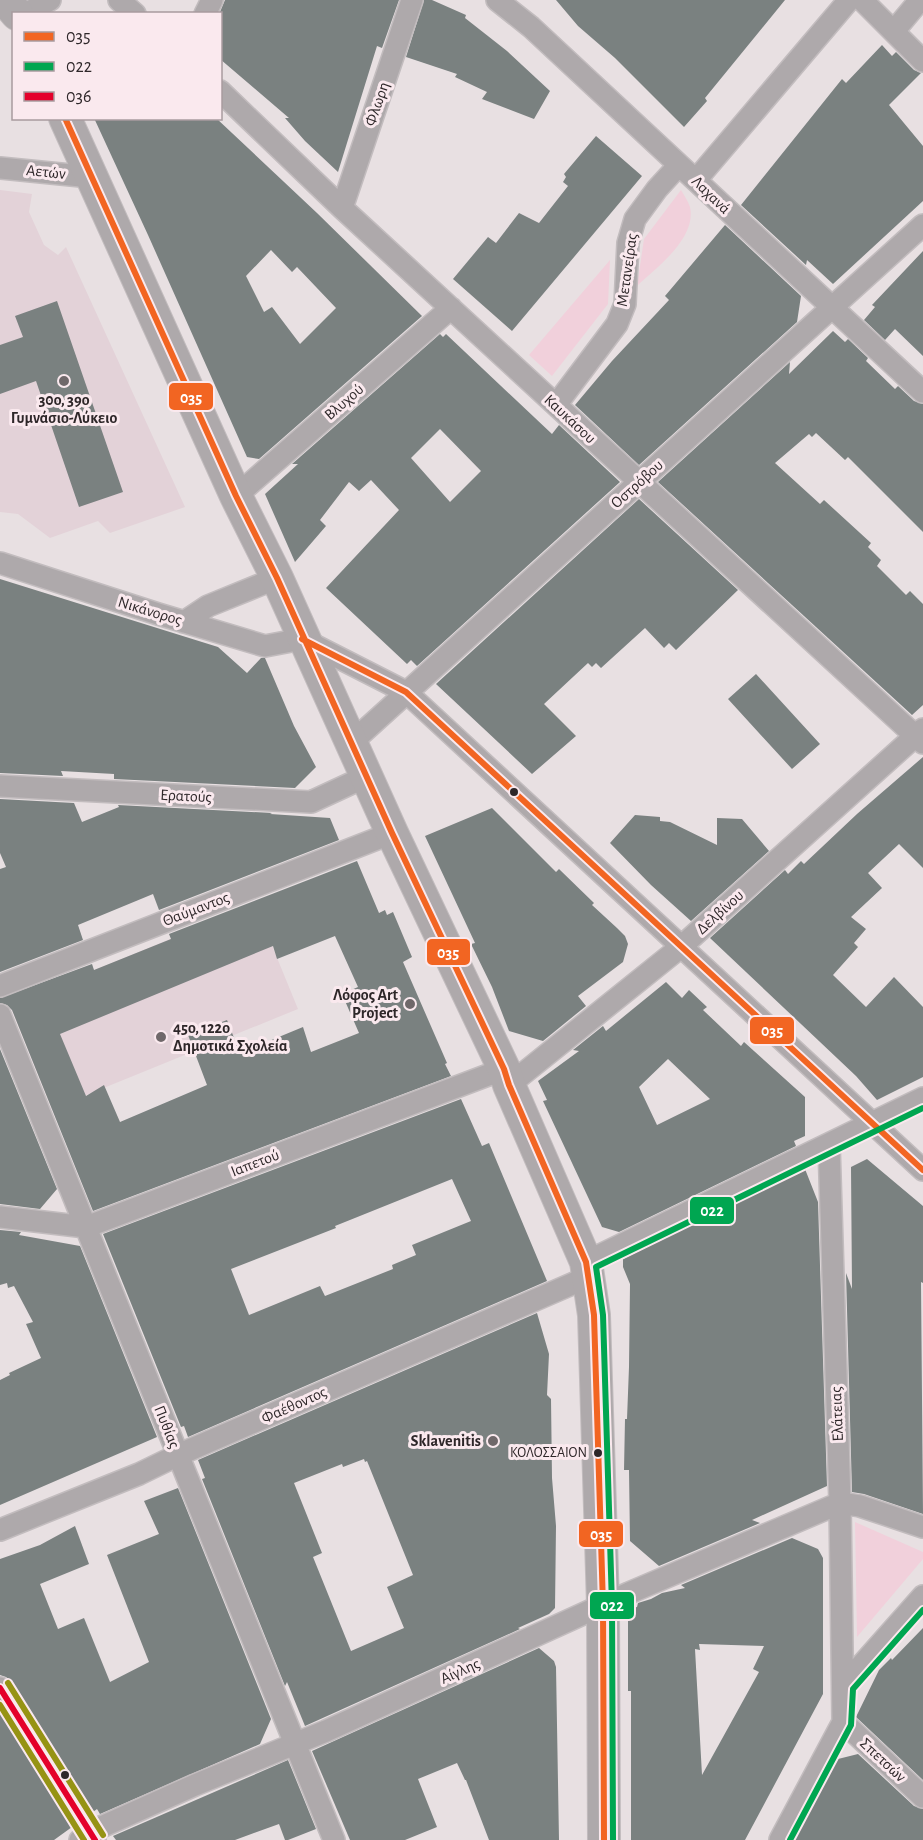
<svg xmlns="http://www.w3.org/2000/svg" width="923" height="1840" viewBox="0 0 923 1840" font-family="'Alegreya Sans',sans-serif">
<rect width="100%" height="100%" fill="#e8e0e2"/>
<!-- built -->
<path fill="#e3d2d8" d="M0,190L32,194L29,212L44,245L58,255L66,247L185,507L110,533L98,521L50,538L18,514L0,512Z
M255,904L298,1009L52,1109L10,1005Z"/>
<!-- green -->
<path fill="#f1d0db" d="M681,190C684,195 688,201 690,207C697,238 657,267 637,286L644,239Z
M610,260L608,304L552,376L529,355Z
M855,1522L923,1552V1559L857,1637Z"/>
<!-- building -->
<path fill="#7a8180" fill-rule="evenodd" d="M225,0H399L382,48L377,46L338,172L305,141L285,118H289L220,59V12Z
M424,0H432L466,15L465,18L507,51L550,91L534,119L482,99L487,92L455,77L457,74L406,57Z
M556,0H785L705,98L707,101L684,127L615,58L578,26Z
M882,45L892,56L896,52L914,70L921,73L889,105L923,146V201L833,284L807,260L806,265L741,205L842,79L846,83Z
M94,118H216L317,213L422,316L259,459L247,457L148,235ZM271,250L292,272L297,267L336,308L300,344L272,307L264,312L246,276Z
M596,136L642,176L512,331L453,279L488,237L496,243L519,213L539,223L568,186L563,182L566,177L564,174Z
M725,225L801,296L797,322L639,465L575,405L612,361L669,300L665,296Z
M923,251V356L895,329L885,340L864,320L875,307L872,305Z
M57,301L123,492L79,507L36,381L0,394V345L23,337L15,316Z
M833,331L845,342L848,339L868,358L866,361L895,389L898,386L914,401L923,404V532L848,457L845,460L816,433L812,437L809,434L775,463L820,504L824,500L871,543L868,547L881,560L877,566L906,595L910,591L923,604V705L912,715L658,482L790,362L789,374Z
M440,334L443,337L446,334L552,434L559,425L620,482L417,666L411,660L407,664L326,588L399,510L371,480L359,491L349,482L320,520L326,526L295,562L265,494L298,464H292ZM440,429L481,471L450,502L411,458Z
M639,499L738,590L676,650L669,643L664,648L645,628L601,668L596,663L592,667L588,663L544,704L576,736L532,774L436,684Z
M0,579L218,647L247,673L261,658H265L294,726L316,767L295,788L114,779V774L61,771L63,776L0,773Z
M756,674L820,744L792,769L728,699Z
M923,757V868L899,844L868,873L882,888L851,917L866,929L854,943L858,947L833,975L866,1007L894,977L923,1007V1077L877,1100L856,1076L710,938L785,870L788,874L801,861L804,864L857,814Z
M0,799L74,803L82,822L119,807L118,805L272,813L270,814L330,818L339,840L159,910L153,894L78,925L83,940L0,972V869L6,867L0,853Z
M492,808L556,872L559,869L594,903L592,905L617,928L625,936L628,944L623,962L578,996L586,1006L543,1041L509,1031L492,987L471,944L475,943L425,836Z
M635,815L660,817V821L670,822L717,845V818L742,819L769,851L691,921L651,885L610,843Z
M357,861L379,913L385,910L387,915L393,912L412,957L403,962L447,1063L445,1064L451,1076L93,1211L12,1010L7,1005L0,1003V998L92,964L94,970L171,939L169,934ZM335,936L358,987L342,994L359,1033L311,1052L303,1027L257,1046L255,1041L238,1048L227,1020L188,1035L207,1085L120,1122L104,1085L86,1096L60,1034L273,946L277,959Z
M666,982L682,998L689,990L707,1007L703,1010L741,1046L744,1042L805,1097V1136L794,1141L796,1146L619,1232L602,1227L543,1101L547,1100L538,1081L579,1051L573,1050L603,1026L606,1031ZM668,1059L710,1099L657,1125L639,1087Z
M0,1049L57,1189L40,1209L0,1204Z
M461,1099L482,1146L489,1143L547,1281L188,1437L184,1426L181,1427L103,1234ZM452,1179L471,1221L412,1245L416,1255L392,1265L393,1269L325,1296L320,1286L249,1315L231,1269L336,1228L335,1226Z
M867,1159L923,1206V1283L921,1282L923,1514L864,1494L852,1492L846,1273L852,1289L851,1167Z
M805,1169L818,1202L827,1486L752,1520L760,1523L659,1566L630,1541L629,1470H624L625,1419H627L629,1367L630,1284L623,1267V1259Z
M0,1230L21,1232L19,1235L80,1246L157,1437L0,1505V1380L10,1375L9,1373L41,1358L26,1324L33,1322L14,1286L8,1288L7,1283L0,1285Z
M537,1313L549,1354L547,1395L551,1399L552,1478L556,1526L555,1608L549,1614L518,1628L520,1629L305,1726L287,1682L285,1686L202,1479L205,1478L198,1460ZM364,1459L365,1462L367,1461L413,1575L387,1587L404,1628L351,1651L313,1557L322,1553L294,1483L342,1464L343,1467Z
M178,1488L271,1719L260,1744L100,1814L97,1809L93,1812L11,1681L6,1677L0,1675V1559L40,1545L75,1526L89,1564L40,1584L58,1629L84,1618L110,1682L149,1662L107,1555L159,1534L144,1501Z
M792,1538L818,1549L823,1558V1694L745,1840H631V1691H628V1609L637,1607L638,1603L651,1599L662,1593L685,1588L681,1585ZM699,1644L764,1646L753,1669L759,1672L702,1775L695,1649L700,1650Z
M923,1628V1780L856,1717L879,1670L891,1658L892,1660Z
M539,1648L554,1661L556,1667L559,1840H489L466,1780H465L457,1763L418,1779L437,1827L405,1840H350L312,1751Z
M0,1712L72,1827L54,1840H0Z
M858,1754L914,1806L923,1809V1840H794L838,1759Z
M288,1760L316,1829L288,1840H285L279,1824L235,1840H116L113,1836Z"/>
<g fill="none" stroke-linecap="round" stroke-linejoin="round">
<!-- street casing -->
<g stroke="#c2bcbe" stroke-width="24">
<path id="street" d="M119,0L135,14
M497,0L531,27L923,392
M862,0L923,61
M26,14L50,0
M205,14L212,0
M894,31L920,0
M220,91L342,208L923,743
M0,168L91,177
M696,180L849,0
M342,208L412,0
M556,405L617,324L625,304L628,243L635,219L657,189L679,165
M236,496L451,308
M0,563L158,614L265,646L302,639L406,692L923,1170
M184,622L208,606L277,578
M351,743L923,225
M0,786L311,802L367,776
M0,986L392,833
M0,1015L334,1840
M509,1085L682,946L923,729
M0,1217L86,1227L504,1069
M586,1262L923,1098
M0,1530L139,1474L178,1455L588,1277
M844,1685L923,1596
M0,1688L95,1840
M843,1722L923,1797
M80,1840L90,1832L195,1785L326,1731L629,1593L840,1503L860,1506L923,1527
M780,1840L843,1722L840,1503L829,1144"/>
</g>
<!-- secondary casing -->
<g stroke="#c2bcbe" stroke-width="34">
<path id="secondary" d="M5,0L17,14
M65,118L236,496L277,578L392,833L504,1069L509,1085L586,1262L594,1315L603,1605L604,1840"/>
</g>
<!-- street -->
<use href="#street" stroke="#aea9ab" stroke-width="21"/>
<!-- secondary -->
<use href="#secondary" stroke="#aea9ab" stroke-width="32"/>
<!-- bus-1 casing -->
<g stroke="#fae9ee" stroke-width="10">
<path id="bus-1" d="M65,118L236,496L277,578L392,833L504,1069L509,1085L586,1262L594,1315L603,1605L604,1840
M302,639L406,692L923,1170"/>
</g>
<!-- bus-2 casing -->
<g stroke="#fae9ee" stroke-width="10">
<path id="bus-2" d="M613,1840L612,1605L603,1315L596,1267L923,1108
M790,1840L851,1725L853,1689L923,1610"/>
</g>
<!-- bus-3 casing -->
<g stroke="#fae9ee" stroke-width="10">
<path id="bus-3" d="M0,1688L95,1840"/>
</g>
<!-- bus-4 casing -->
<g stroke="#fae9ee" stroke-width="10">
<path id="bus-4" d="M0,1705L84,1840"/>
</g>
<!-- bus-5 casing -->
<g stroke="#fae9ee" stroke-width="10">
<path id="bus-5" d="M8,1683L103,1835"/>
</g>
<!-- bus-1 -->
<use href="#bus-1" stroke="#f26522" stroke-width="6"/>
<!-- bus-2 -->
<use href="#bus-2" stroke="#00a651" stroke-width="6"/>
<!-- bus-3 -->
<use href="#bus-3" stroke="#e4002b" stroke-width="6"/>
<!-- bus-4 -->
<use href="#bus-4" stroke="#969314" stroke-width="6"/>
<!-- bus-5 -->
<use href="#bus-5" stroke="#969314" stroke-width="6"/>
</g>
<!-- markers -->
<g fill="#6f686a" stroke="#fae9ee" stroke-width="2">
<circle cx="64" cy="381" r="6"/>
<circle cx="410" cy="1004" r="6"/>
<circle cx="161" cy="1037" r="6"/>
<circle cx="493" cy="1441" r="6"/>
</g>
<g fill="#2e2729" stroke="#fae9ee" stroke-width="2">
<circle cx="514" cy="792" r="5"/>
<circle cx="598" cy="1453" r="5"/>
<circle cx="65" cy="1775" r="5"/>
</g>
<g text-anchor="middle" dominant-baseline="central" stroke-width="6" stroke-linejoin="round" paint-order="stroke">
<!-- bus labels -->
<g font-size="14" fill="#2e2729" stroke="#fae9ee" text-anchor="end">
<text x="587" y="1453">ΚΟΛΟΣΣΑΙΟΝ</text>
</g>
<!-- street labels -->
<g font-size="16" fill="#2e2729" stroke="#fae9ee">
<text transform="translate(377 104) rotate(-71)">Φλωρη</text>
<text transform="translate(46 172) rotate(6)">Αετών</text>
<text transform="translate(711 195) rotate(44)">Λαχανά</text>
<text transform="translate(627 270) rotate(-82)">Μετανείρας</text>
<text transform="translate(344 402) rotate(-41)">Βλυχού</text>
<text transform="translate(570 419) rotate(43)">Καυκάσου</text>
<text transform="translate(637 484) rotate(-42)">Οστρόβου</text>
<text transform="translate(150 611) rotate(17)">Νικάνορος</text>
<text transform="translate(186 796) rotate(3)">Ερατούς</text>
<text transform="translate(196 909) rotate(-21)">Θαύμαντος</text>
<text transform="translate(720 912) rotate(-42)">Δελβίνου</text>
<text transform="translate(255 1163) rotate(-21)">Ιαπετού</text>
<text transform="translate(294 1405) rotate(-24)">Φαέθοντος</text>
<text transform="translate(837 1414) rotate(-92)">Ελάτειας</text>
<text transform="translate(167 1427) rotate(68)">Πυθίας</text>
<text transform="translate(460 1671) rotate(-24)">Αίγλης</text>
<text transform="translate(883 1760) rotate(43)">Σπετσών</text>
</g>
<!-- poi labels -->
<g font-size="16" font-weight="bold" fill="#2e2729" stroke="#fae9ee" text-anchor="end">
<text x="64" y="400" text-anchor="middle">30ο, 39ο<tspan x="64" dy="18">Γυμνάσιο-Λύκειο</tspan></text>
<text x="398" y="995">Λόφος Art<tspan x="398" dy="18">Project</tspan></text>
<text x="173" y="1028" text-anchor="start">45ο, 122ο<tspan x="173" dy="18">Δημοτικά Σχολεία</tspan></text>
<text x="481" y="1441">Sklavenitis</text>
</g>
</g>
<g stroke="#fae9ee" stroke-width="2">
<rect x="168" y="382" width="46" height="29" rx="6" fill="#f26522"/>
<rect x="426" y="938" width="45" height="28" rx="6" fill="#f26522"/>
<rect x="749" y="1016" width="46" height="29" rx="6" fill="#f26522"/>
<rect x="689" y="1196" width="46" height="29" rx="6" fill="#00a651"/>
<rect x="578" y="1520" width="46" height="28" rx="6" fill="#f26522"/>
<rect x="589" y="1591" width="46" height="29" rx="6" fill="#00a651"/>
</g>
<g font-size="16" text-anchor="middle" font-weight="bold" fill="#fff">
<text x="191" y="403">035</text>
<text x="448" y="958">035</text>
<text x="772" y="1036">035</text>
<text x="712" y="1216">022</text>
<text x="601" y="1540">035</text>
<text x="612" y="1611">022</text>
</g>
<!-- legend -->
<rect x="12" y="12" width="210" height="108" fill="#fae9ee" stroke="#a89b9f" stroke-width="1.5"/>
<rect x="24" y="32" width="30" height="9" fill="#f26522" stroke="#a89b9f" stroke-width="1.5"/>
<text x="66" y="42" font-size="18" fill="#2e2729">035</text>
<rect x="24" y="62" width="30" height="9" fill="#00a651" stroke="#a89b9f" stroke-width="1.5"/>
<text x="66" y="72" font-size="18" fill="#2e2729">022</text>
<rect x="24" y="92" width="30" height="9" fill="#e4002b" stroke="#a89b9f" stroke-width="1.5"/>
<text x="66" y="102" font-size="18" fill="#2e2729">036</text>
</svg>
